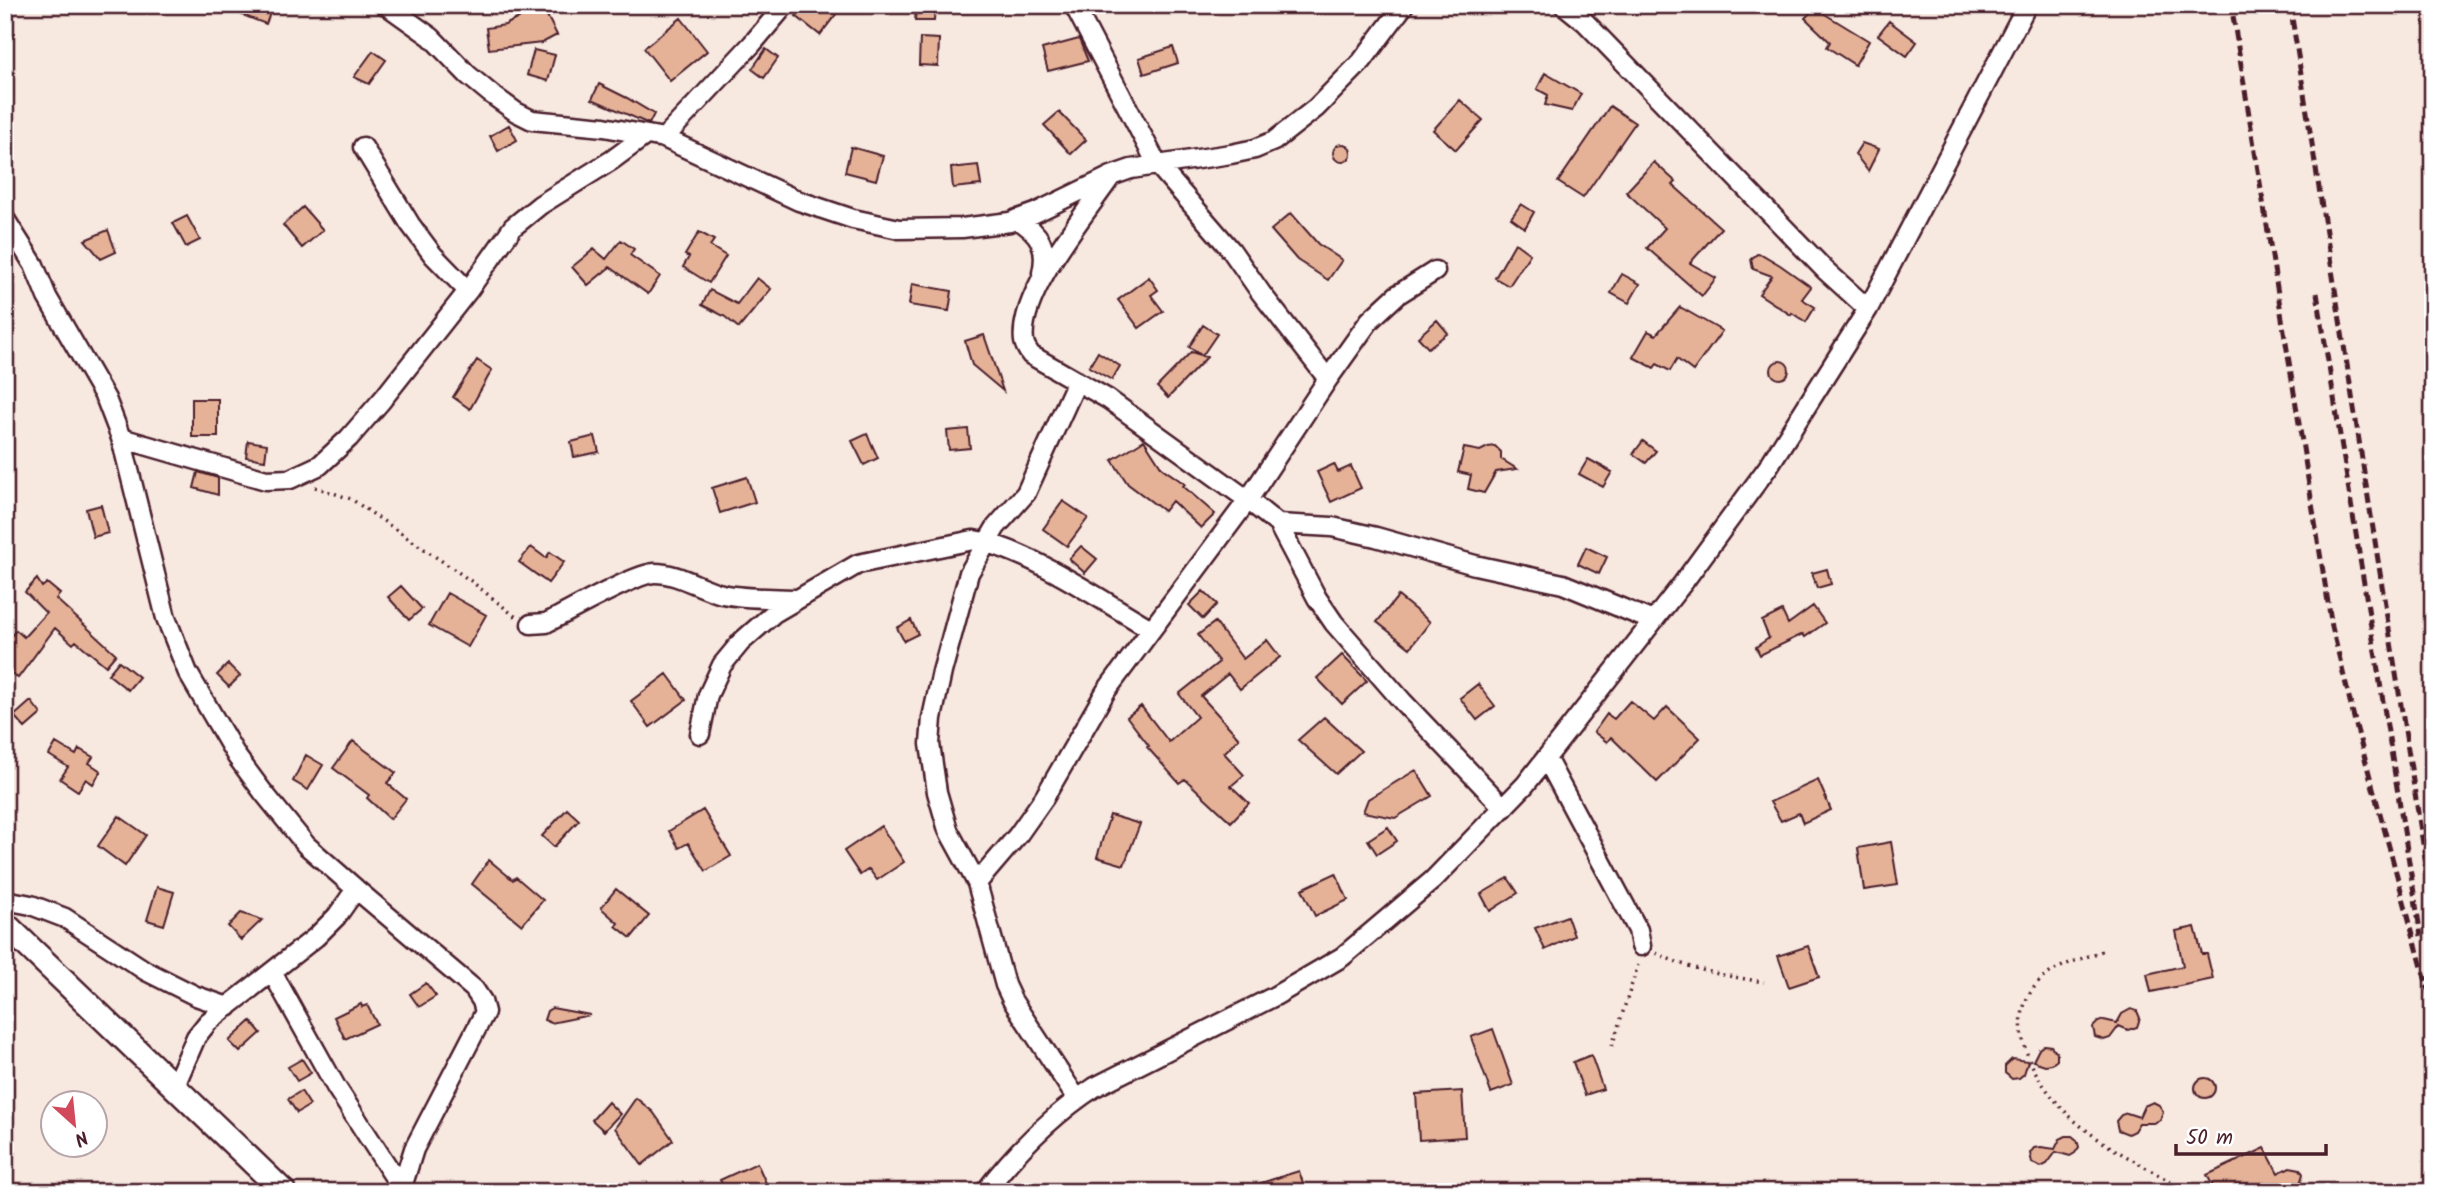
<svg xmlns="http://www.w3.org/2000/svg" width="2438" height="1197" viewBox="0 0 2438 1197" font-family="Kalam,sans-serif">
<rect width="100%" height="100%" fill="#f7e8e0"/>
<filter id="ink" filterUnits="userSpaceOnUse"><feTurbulence type="fractalNoise" baseFrequency=".0143" numOctaves="2"/><feDisplacementMap in="SourceGraphic" scale="14" xChannelSelector="R" yChannelSelector="G"/><feConvolveMatrix kernelMatrix="1 2 1 2 8 2 1 2 1" color-interpolation-filters="sRGB"/></filter>
<g filter="url(#ink)">
<!-- building -->
<path fill="#e5b298" stroke="#4a1f2b" stroke-width="2" d="M222,5H273L266,24L221,7Z
M805,5H843L820,35L796,16Z
M916,5H935L934,21H915Z
M542,6L557,35L542,43L489,49L486,28L505,25Z
M1815,8L1869,41L1855,65L1827,47L1830,42L1805,18Z
M681,18L707,51L670,81L644,48Z
M1889,21L1917,42L1907,56L1878,35Z
M920,38L939,39L938,66L919,65Z
M1079,39L1088,61L1048,71L1042,49Z
M1173,47L1178,63L1144,74L1139,58Z
M766,49L778,58L764,78L752,69Z
M534,50L555,55L548,81L527,75Z
M373,51L386,60L369,84L354,77Z
M1545,73L1581,94L1572,111L1545,105L1548,95L1537,89Z
M599,84L627,98L654,114L649,124L592,99Z
M1460,100L1483,120L1456,150L1433,130Z
M1610,106L1635,123L1583,198L1558,182Z
M1059,112L1086,140L1071,154L1044,125Z
M509,125L517,140L498,151L490,136Z
M1862,143L1879,149L1868,171L1855,154Z
M1333 153a9 9 0 1 1 18 0a9 9 0 1 1-18 0Z
M851,147L883,156L876,180L845,172Z
M1654,162L1676,182L1673,185L1721,228L1690,263L1716,278L1702,296L1647,248L1665,228L1626,192Z
M978,165L981,185L953,188L951,168Z
M1521,204L1534,212L1525,228L1511,218Z
M303,207L323,230L302,248L283,225Z
M1291,213L1318,244L1342,260L1328,280L1297,260L1271,230Z
M187,216L200,240L186,247L173,223Z
M108,230L116,252L101,259L85,240Z
M699,232L714,240L710,246L726,256L709,283L683,267L689,257L685,255Z
M621,240L634,249L630,255L660,276L648,294L610,267L588,285L572,267L594,249L606,259Z
M1515,243L1530,254L1509,286L1495,278Z
M1757,254L1763,255L1780,265L1811,287L1802,299L1815,307L1806,322L1792,313L1791,315L1759,294L1772,276L1753,269L1751,259Z
M1622,274L1640,284L1629,303L1611,293Z
M1149,277L1158,290L1151,295L1163,311L1139,328L1118,300Z
M757,278L771,289L739,328L724,316L702,305L710,290L737,304Z
M912,284L952,291L949,311L909,305Z
M1680,307L1722,331L1693,371L1677,359L1670,371L1657,364L1654,368L1633,357L1648,331L1656,335Z
M1437,320L1448,333L1428,348L1418,337Z
M1203,325L1217,334L1202,356L1207,357L1168,398L1157,387L1191,352L1201,355L1189,347Z
M984,335L1003,391L972,365L965,341Z
M1098,352L1120,366L1112,380L1089,367Z
M477,360L492,370L470,409L453,397Z
M1771 370a9 9 0 1 1 18 0a9 9 0 1 1-18 0Z
M192,399H218V437H192Z
M968,429L970,448L949,450L947,431Z
M867,434L878,458L864,465L852,441Z
M595,436L599,452L574,457L571,442Z
M1144,440L1162,468L1185,484L1183,486L1215,514L1201,528L1172,501L1164,511L1128,484L1112,460Z
M248,441L267,444L265,460L246,457Z
M1643,441L1656,451L1646,463L1633,454Z
M1495,446L1501,452V459L1517,469L1496,472L1484,493L1468,489L1471,475L1458,472L1464,448L1480,451L1488,447Z
M1588,459L1612,472L1603,487L1579,474Z
M1334,464L1338,472L1351,466L1361,488L1331,502L1317,472Z
M198,472L218,478V495L194,488Z
M747,477L755,502L720,513L712,488Z
M1063,501L1088,518L1067,546L1043,529Z
M101,505L108,533L93,537L86,509Z
M1081,546L1097,559L1085,573L1069,559Z
M531,547L546,558L550,552L564,562L548,583L519,562Z
M1586,547L1607,557L1599,574L1578,564Z
M1827,569L1831,584L1817,588L1812,573Z
M37,579L42,587L47,583L60,594L56,599L116,654L106,666L76,641L73,644L55,628L18,678L5,668V644L16,630L24,637L46,613L25,592Z
M401,586L422,609L409,620L388,597Z
M1203,591L1217,604L1203,619L1189,605Z
M447,593L486,615L468,647L429,625Z
M1398,596L1430,622L1410,648L1377,622Z
M1813,606L1825,623L1805,637L1803,634L1760,655L1756,647L1769,638L1762,621L1782,611L1788,624Z
M911,620L918,634L904,641L897,628Z
M1215,622L1243,659L1267,640L1280,657L1240,689L1228,674L1201,696L1239,738L1224,753L1244,775L1231,786L1249,803L1231,822L1185,779L1179,783L1147,747L1149,746L1127,717L1141,706L1169,742L1197,717L1179,694L1219,662L1198,635Z
M1342,655L1367,681L1342,704L1317,678Z
M119,661L139,677L128,690L108,674Z
M228,664L240,676L229,687L217,675Z
M667,674L686,700L650,727L631,701Z
M1478,684L1495,706L1477,720L1460,698Z
M31,701L41,714L25,728L14,716Z
M1630,701L1654,721L1667,707L1700,738L1657,782L1611,737L1607,742L1594,732L1607,714L1614,719Z
M1324,717L1361,751L1336,774L1298,740Z
M353,741L396,773L387,783L406,799L390,819L367,798L369,795L333,768Z
M56,743L76,755L79,749L93,757L89,763L101,771L93,784L86,779L78,791L60,779L68,767L49,755Z
M306,755L323,765L308,790L293,781Z
M1416,770L1432,796L1395,818L1363,812L1368,799Z
M1818,780L1831,810L1803,823L1799,813L1781,821L1770,802Z
M567,809L579,820L554,847L542,836Z
M703,810L731,856L706,871L688,843L679,848L669,831Z
M1110,815L1140,824L1124,865L1097,857Z
M119,816L146,835L125,866L98,846Z
M881,826L904,862L877,880L869,869L860,875L844,851Z
M1388,827L1397,841L1377,854L1368,840Z
M1891,842L1898,885L1864,890L1858,848Z
M489,860L513,880L516,877L543,900L522,925L472,884Z
M1336,873L1348,900L1315,916L1302,889Z
M1508,878L1518,893L1490,911L1481,894Z
M157,887L174,892L164,925L147,920Z
M616,889L649,916L631,938L616,926L618,923L601,908Z
M241,913L262,920L241,940L228,926Z
M1567,916L1574,936L1545,950L1535,928Z
M2195,927L2202,954H2207L2213,979L2151,992L2147,974L2183,966L2176,931Z
M1808,946L1819,977L1789,987L1778,956Z
M426,983L436,996L419,1007L410,994Z
M361,1004L362,1007L367,1005L377,1024L345,1039L334,1017Z
M552,1008L590,1015L551,1023L544,1020L547,1011Z
M2131,1009L2137,1011L2140,1018L2137,1027L2128,1030L2119,1026L2110,1038L2104,1040L2095,1037L2093,1027L2098,1022L2104,1020L2117,1023L2122,1014Z
M251,1021L261,1033L240,1052L229,1041Z
M1493,1029L1513,1085L1491,1093L1471,1037Z
M2044,1045L2051,1046L2057,1053V1060L2052,1064L2045,1065L2033,1061L2039,1049Z
M1591,1055L1603,1089L1585,1095L1573,1062Z
M302,1059L311,1073L297,1081L288,1067Z
M2012,1059L2028,1061L2024,1074L2019,1078L2012,1079L2005,1073V1066Z
M2195 1088a10 10 0 1 1 20 0a10 10 0 1 1-20 0Z
M301,1091L310,1105L297,1113L288,1099Z
M1462,1091L1465,1137L1419,1140L1416,1094Z
M636,1098L653,1112L673,1140L642,1165L615,1128Z
M608,1102L620,1114L604,1131L592,1120Z
M2153,1102L2159,1105L2163,1111L2160,1120L2154,1123H2139L2134,1131L2128,1134L2118,1130L2116,1121L2121,1115L2127,1113L2139,1117L2144,1106Z
M2066,1136H2072L2077,1140L2079,1147L2075,1153L2070,1156L2056,1152L2047,1164L2041,1167L2032,1163L2030,1153L2034,1148L2041,1147L2055,1149L2060,1139Z
M2265,1148L2278,1173L2290,1167L2300,1169L2303,1174L2300,1184L2294,1187L2278,1186L2276,1192H2216L2207,1175Z
M757,1163L770,1192H726L720,1180Z
M1299,1171L1306,1192H1246L1245,1188Z"/>
<g fill="none" stroke-linecap="round" stroke-linejoin="round">
<!-- minor casing -->
<g stroke="#4a1f2b" stroke-width="23">
<path id="minor" d="M386,5L431,37L468,75L491,94L516,112L532,120L604,127L664,138L799,201L853,219L899,229L962,228L1010,222L1035,213L1111,176L1131,169L1231,154L1255,149L1274,141L1316,108L1362,61L1404,5
M1074,5L1157,164L1231,250L1261,293L1328,379
M1564,5L1585,22L1825,270L1868,309
M664,138L752,44L785,5
M363,147L410,224L433,255L468,291
M1110,178C1084,216 1018,294 1024,341C1025,347 1028,351 1031,355L1108,399L1248,500L1278,524L1317,598L1334,623L1403,702L1504,808
M5,219L34,265L47,297L106,399L121,438L166,618L188,673L237,757L263,792L306,845L356,889L337,916L316,937L208,1022L196,1037L174,1088
M1017,219C1040,233 1048,247 1042,273
M121,438L266,480L290,479L320,465L349,438L382,400L468,291L513,227L540,205L612,160L646,135
M1278,524L1332,527L1376,537L1475,565L1563,584L1653,621
M531,624L546,623C567,613 636,573 655,573C678,573 699,588 722,594C747,599 773,598 798,599
M700,734L708,695L722,665L741,642L774,613L858,564L973,540C1027,548 1102,601 1151,629
M1546,758L1638,930L1641,946
M977,883L1018,835L1044,798L1106,691L1248,500L1328,379L1370,320L1397,295L1435,271
M356,889L474,989L482,1001L485,1012L414,1149L402,1187
M5,900L31,905L65,918L146,971L196,996L228,1007
M272,972L336,1087L404,1192
M1077,1099L1012,1000L1005,985L977,883L948,830L937,792L930,744L932,718L942,672L969,573L996,527L1026,493L1077,381
M985,1192C1017,1150 1051,1116 1095,1087L1275,996L1342,957L1433,880L1525,785L1683,583L1768,467L1868,309L2027,5"/>
</g>
<!-- tertiary casing -->
<g stroke="#4a1f2b" stroke-width="28">
<path id="tertiary" d="M5,924L284,1192"/>
</g>
<!-- path -->
<path stroke="#4a1f2b" stroke-width="3.5" stroke-dasharray="2 5" stroke-linecap="butt" d="M315,487L351,499L471,581L516,617
M2102,951C2080,960 2052,966 2036,985C1996,1031 2047,1101 2086,1130C2117,1154 2154,1170 2186,1192
M1656,953C1690,970 1726,976 1764,982
M1612,1046L1638,965"/>
<!-- minor -->
<use href="#minor" stroke="#fff" stroke-width="18"/>
<!-- tertiary -->
<use href="#tertiary" stroke="#fff" stroke-width="23"/>
<!-- rail -->
<path stroke="#4a1f2b" stroke-width="5" stroke-dasharray="10 5" stroke-linecap="butt" d="M2290,5L2433,907
M2233,16L2332,627L2355,722L2431,1000
M2317,293L2421,936"/>
</g>
</g>
<!-- margin -->
<rect width="2438" height="1197" fill="none" stroke="#fff" stroke-width="28"/>
<rect x="14" y="14" width="2410" height="1169" fill="none" stroke="#4a1f2b" stroke-width="2.5" filter="url(#ink)"/>
<!-- north arrow -->
<g transform="translate(74 1124) rotate(153)"><circle r="33" fill="#ffffff" stroke="#b7a5aa" stroke-width="2"/>
<path d="M0-5L12 26L0 18L-12 26Z" fill="#d1495b"/>
<text y="-10" font-size="19" font-weight="bold" text-anchor="middle" fill="#4a1f2b">N</text>
</g>
<!-- scale -->
<path d="M2176 1144v10h150v-10" fill="none" stroke="#4a1f2b" stroke-width="3.5"/>
<text x="2186" y="1144" font-size="21" fill="#4a1f2b" stroke="#ffffff" stroke-width="5" paint-order="stroke">50 m</text>
</svg>
